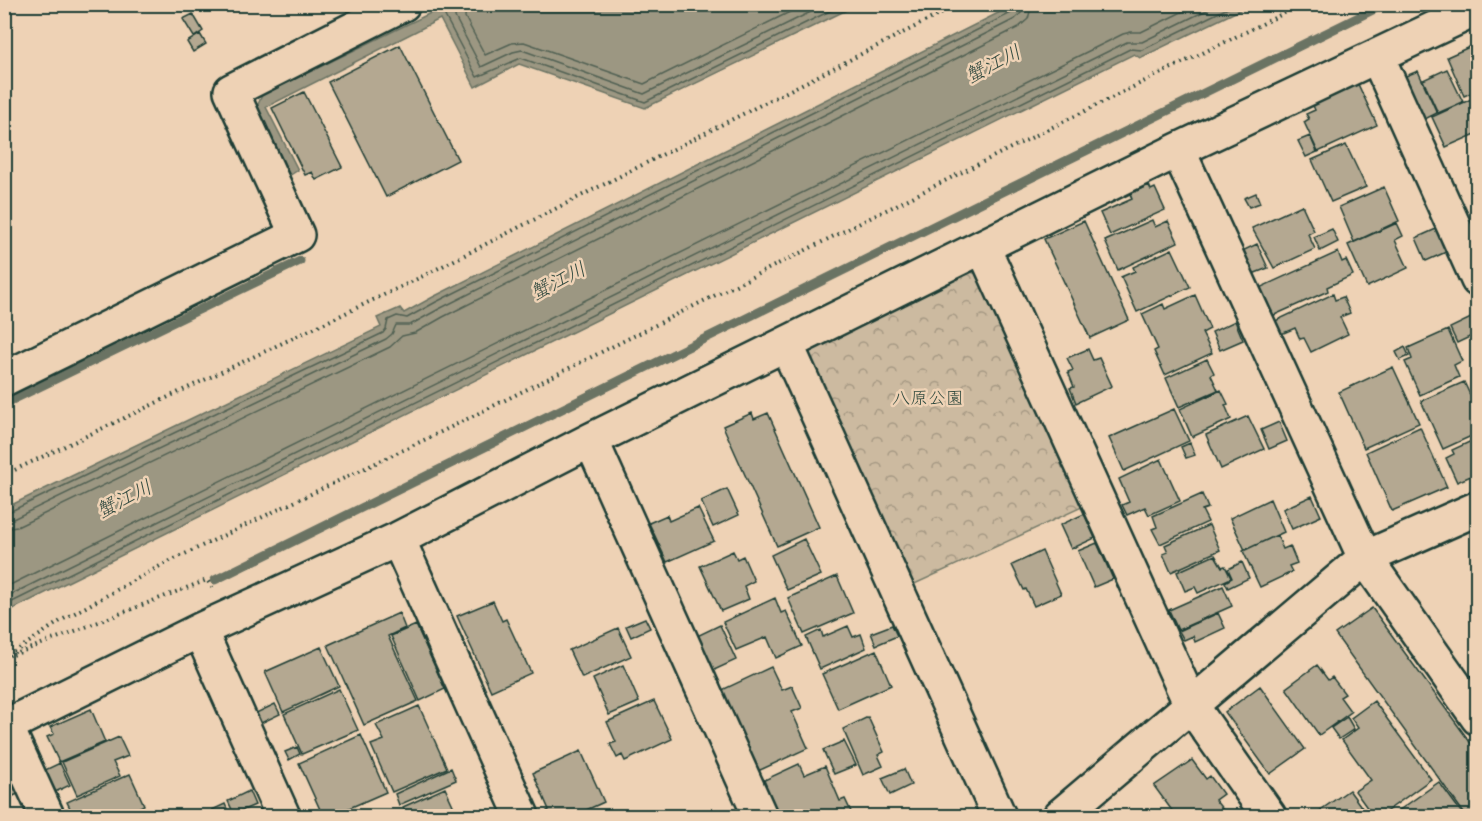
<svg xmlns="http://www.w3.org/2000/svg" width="1482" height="821" viewBox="0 0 1482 821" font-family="'Comic Neue','Klee One',sans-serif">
<defs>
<pattern id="forest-crowns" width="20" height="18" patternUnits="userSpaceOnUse" patternTransform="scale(1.5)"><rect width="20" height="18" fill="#ccbaa0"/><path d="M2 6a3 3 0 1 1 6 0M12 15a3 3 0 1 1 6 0" fill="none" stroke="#a59883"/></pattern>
</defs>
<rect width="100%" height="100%" fill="#eed2b5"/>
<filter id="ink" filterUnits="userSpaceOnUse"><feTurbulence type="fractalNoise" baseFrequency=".0167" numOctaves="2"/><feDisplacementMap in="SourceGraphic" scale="12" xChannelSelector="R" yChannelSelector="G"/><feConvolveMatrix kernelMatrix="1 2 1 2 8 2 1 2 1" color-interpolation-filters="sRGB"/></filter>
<g filter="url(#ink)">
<!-- forest -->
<path fill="url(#forest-crowns)" stroke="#767c6a" stroke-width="1.5" d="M965,270L980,275L1082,507L908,587L806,362L813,346Z"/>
<!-- water -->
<path fill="#9c9782" stroke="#6a7363" stroke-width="1.5" d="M449,4H857V5L645,108L519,64L475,87L440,19L266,107L298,170L289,176L257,107L262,95Z
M1014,5H1250L1140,58L1134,54L5,613V508L381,327L377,318L400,308L404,313L433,297Z"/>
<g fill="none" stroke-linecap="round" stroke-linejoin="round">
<!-- shore -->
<path stroke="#516153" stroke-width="1.5" d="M450,4L445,16L477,77L521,58L645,102L844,4
M457,4L455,17L481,67L513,52L522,50L644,94L827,4
M466,4L465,17L485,55L512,43L524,42L644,84L806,4
M4,513L9,512L383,333L386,329L388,320L397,316L407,318L436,302L1011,13L1015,9V4
M4,520L13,519L386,339L392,334L396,325H410L439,309L1015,19L1021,13L1023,4
M4,529L17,527L390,347L402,336L415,333L443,317L1019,27L1028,19L1032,4
M4,588L1123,34L1131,32H1141L1198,4
M4,598L1127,42H1142L1219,4
M4,606L1130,49L1142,50L1236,4"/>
<!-- stream -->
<path stroke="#6a7363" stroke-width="9" d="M4,404L300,261
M215,580C606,391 994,194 1385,4"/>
</g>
<!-- building -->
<path fill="#b4a891" stroke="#1f3d34" stroke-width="1.5" d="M193,14L203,31L194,37L183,19Z
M200,34L206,44L193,52L187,42Z
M1476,44L1478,90L1464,96L1447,57Z
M400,45L458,160L386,197L328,82Z
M1447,69L1463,102L1438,113L1423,80Z
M1418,71L1437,113L1421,121L1401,78Z
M1357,82L1377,125L1318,152L1304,122L1309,119L1306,114L1315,110L1311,101Z
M304,92L342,167L316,180L312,172L305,175L272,108Z
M1478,96V133L1446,147L1432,117Z
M1310,136L1317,152L1306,157L1298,141Z
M1346,145L1366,187L1331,202L1312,160Z
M1149,185L1151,190L1155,188L1165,210L1110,235L1100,213L1132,199L1130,194Z
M1384,187L1399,221L1354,242L1339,207Z
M1256,193L1260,203L1249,207L1244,198Z
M1302,205L1314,231L1308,234L1315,249L1274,268L1252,228Z
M1152,220L1155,227L1168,221L1178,242L1118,270L1105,241Z
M1084,221L1129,320L1090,338L1044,239Z
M1397,223L1403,236L1395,240L1408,268L1367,287L1348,245Z
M1332,229L1338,242L1320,251L1314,237Z
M1436,229L1446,252L1426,261L1416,238Z
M1257,244L1268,268L1250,275L1240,252Z
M1172,249L1190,287L1137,312L1121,277L1135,271L1133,267Z
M1338,252L1342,262L1346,260L1353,275L1327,287L1328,291L1270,317L1257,289Z
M1333,294L1335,300L1343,297L1350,313L1340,317L1348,334L1311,352L1304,338L1300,339L1295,328L1279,335L1273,322Z
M1195,295L1210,329L1202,333L1212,353L1165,375L1154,351L1158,349L1142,314L1163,304L1165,309Z
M1475,316L1478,321V333L1457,343L1450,328Z
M1235,321L1243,340L1220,350L1212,332Z
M1448,330L1462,361L1454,365L1459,377L1420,395L1405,362L1412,359L1408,348Z
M1405,347L1409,356L1400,360L1396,352Z
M1088,349L1093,360L1099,358L1112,386L1076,403L1070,388L1074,387L1068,372L1073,370L1067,358Z
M1207,359L1214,373L1211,375L1218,390L1179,407L1166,378Z
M1393,367L1419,423L1364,448L1339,392Z
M1464,382L1478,412V416L1475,417L1478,423V433L1443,449L1421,401Z
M1221,390L1228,404L1225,405L1231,419L1192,437L1180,409Z
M1174,409L1189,441L1124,471L1109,438Z
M752,413L754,419L768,413L819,527L777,546L723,426Z
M1248,416L1264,449L1221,469L1206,435Z
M1279,422L1287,441L1269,449L1261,430Z
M1420,427L1447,487L1392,511L1366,452Z
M1478,438V473L1457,482L1446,458L1454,454L1452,450Z
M1190,443L1195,455L1186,458L1181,447Z
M1161,459L1180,501L1149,515L1145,507L1127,515L1122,505L1129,502L1119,479Z
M727,489L739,515L713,527L701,501Z
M1202,494L1208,508L1202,510L1208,522L1160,544L1152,529L1157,527L1153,516Z
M1312,496L1321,516L1292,529L1283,509Z
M1270,499L1284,532L1245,550L1230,518Z
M698,508L714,541L667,562L649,523L667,515L669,521Z
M1084,514L1095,538L1071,549L1060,525Z
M1209,525L1220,550L1171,572L1163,554L1168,552L1165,545Z
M1277,535L1283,549L1290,546L1297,563L1289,566L1292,572L1260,587L1243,551Z
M804,539L821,575L787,590L771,555Z
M1097,543L1113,579L1094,587L1078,551Z
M733,551L737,559L743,556L754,581L744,586L749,599L721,611L700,566Z
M1042,551L1061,594L1034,606L1026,589L1024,590L1012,565Z
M1215,555L1222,567L1225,566L1231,578L1198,593L1195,587L1185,591L1177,572Z
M1242,562L1249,578L1228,588L1225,582L1232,578L1228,569Z
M837,576L853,613L804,634L788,598Z
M1223,586L1232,606L1178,630L1169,610Z
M775,598L781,613L786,611L802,646L776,658L767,637L736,650L723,622Z
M493,601L502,621L506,619L531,673L491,691L457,616Z
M1372,608L1478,753V816H1466L1335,634Z
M399,613L405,628L388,636L418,701L364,725L328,645Z
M1218,613L1225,628L1195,642L1193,636L1184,640L1179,631Z
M645,618L650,628L631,637L626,626Z
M416,625L445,689L420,701L391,636Z
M720,625L736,660L712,671L697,636Z
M892,625L897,636L876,645L871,633Z
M848,626L853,637L861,634L866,648L820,669L806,637L821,630L823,637Z
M618,628L631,656L582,678L569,650Z
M321,647L339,686L283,712L265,672Z
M876,650L891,685L838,709L822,674Z
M623,665L639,702L609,715L593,679Z
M1317,665L1328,680L1332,677L1345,694L1340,697L1351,712L1319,735L1286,688Z
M771,667L782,690L792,686L802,708L792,712L808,748L758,771L722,690Z
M1260,686L1305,749L1270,774L1225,712Z
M339,689L358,730L302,754L284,714Z
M654,701L672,739L625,761L622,755L617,758L610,744L616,742L607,722Z
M1374,701L1431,779L1380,816H1373L1355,791L1371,780L1342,740L1358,728L1351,718Z
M275,704L280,714L259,724L254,714Z
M419,706L447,768L392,792L371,745L384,740L376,725Z
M91,709L105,742L59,762L47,737L54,734L50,727Z
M868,717L884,752L878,755L883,766L863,775L843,729Z
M1347,717L1354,729L1339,739L1331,728Z
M361,735L386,792L331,816H323L299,763Z
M119,737L128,756L113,762L120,776L77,795L62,762Z
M844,741L856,765L834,774L823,750Z
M297,747L300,754L289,760L285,752Z
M581,751L604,802L573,816H550L547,811L549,810L533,773Z
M1192,760L1206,779L1210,776L1223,794L1215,800L1228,816H1176L1154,786Z
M60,763L70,785L53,793L43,771Z
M799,764L804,775L825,766L840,801L845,799L853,816H781L779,813L775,815L760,782Z
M451,768L456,780L399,805L395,794Z
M904,769L911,785L890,795L882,778Z
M11,773L20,793L4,800V776Z
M130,774L144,805L138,808L140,812L129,816H101L99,810L85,816H74L67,802Z
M1439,782L1464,816H1391Z
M445,788L458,816H407L403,807Z
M1349,790L1368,816H1312Z
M249,791L255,805L234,814L228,801Z
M225,804L230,816H208L214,814L212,810Z"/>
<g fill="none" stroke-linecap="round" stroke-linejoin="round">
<!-- street casing -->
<g stroke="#1f3d34" stroke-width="38">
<path id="street" d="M1377,56L1478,280
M1178,150L1365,558L1478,718
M983,247L1191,705L1269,816
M786,344L999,816
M4,379L297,235L231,91L403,4
M591,440L760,816
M398,539L522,816
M200,630L283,816
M6,726L47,816
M4,727L200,630L398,539L591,440L1178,150L1478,8"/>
</g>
<!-- secondary casing -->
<g stroke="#1f3d34" stroke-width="38">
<path id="secondary" d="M1060,816L1365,558L1478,508"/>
</g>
<!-- path -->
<path stroke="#1f3d34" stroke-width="4" stroke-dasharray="1.5 4.5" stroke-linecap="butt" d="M4,475L411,282L960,4
M13,655L207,580L214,590
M4,659L62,620L162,565L445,430L1139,84L1303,4"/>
<!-- street -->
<use href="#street" stroke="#eed2b5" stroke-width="33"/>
<!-- secondary -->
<use href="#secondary" stroke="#eed2b5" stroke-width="33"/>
</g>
</g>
<g text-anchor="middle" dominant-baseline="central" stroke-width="5" stroke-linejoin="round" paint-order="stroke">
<!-- park labels -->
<g font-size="18" fill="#304a3f" stroke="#eed2b5">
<text x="928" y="398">八原公園</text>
</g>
<!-- water labels -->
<g font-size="20" font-style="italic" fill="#324a40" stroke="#eed2b5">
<text transform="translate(993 64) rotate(-27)">蟹江川</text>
<text transform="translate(558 281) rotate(-27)">蟹江川</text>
<text transform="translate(124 499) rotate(-27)">蟹江川</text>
</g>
</g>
<!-- margin -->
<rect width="1482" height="821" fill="none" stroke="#eed2b5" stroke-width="24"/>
<rect x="12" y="12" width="1458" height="797" fill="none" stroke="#1f3d34" stroke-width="2" filter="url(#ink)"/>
</svg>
